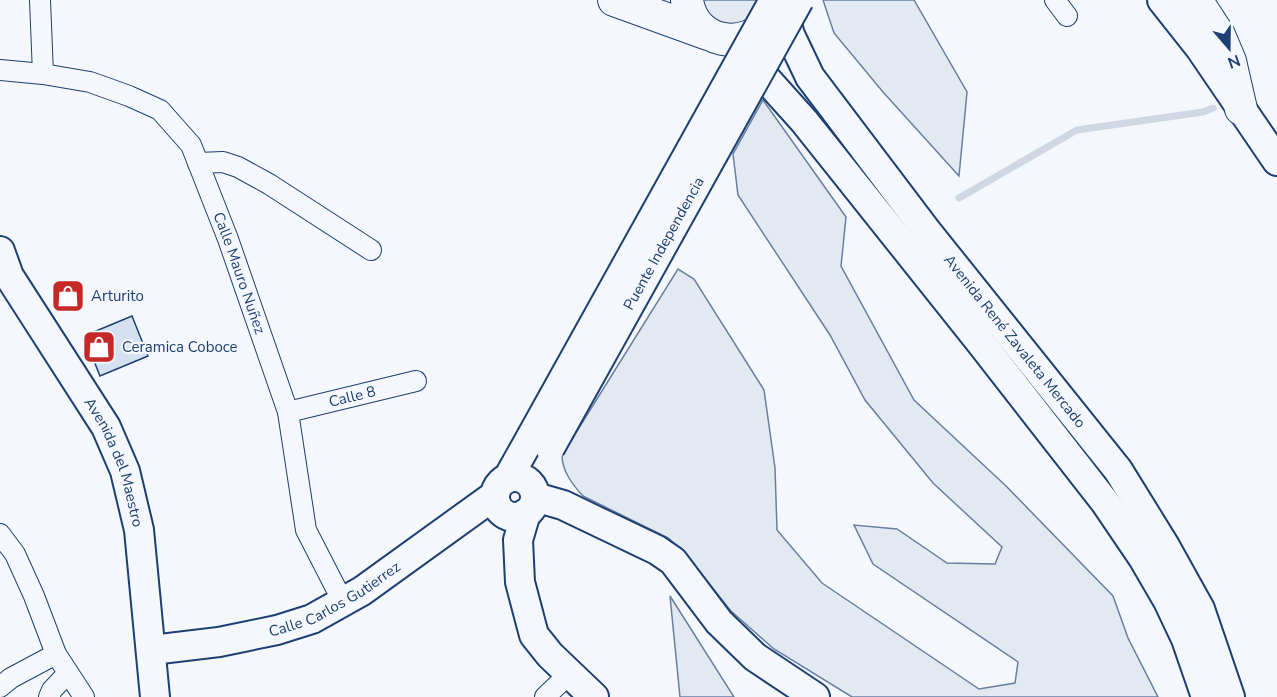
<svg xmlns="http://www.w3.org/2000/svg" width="1277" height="697" viewBox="0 0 1277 697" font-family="'Nunito Sans',sans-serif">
<rect width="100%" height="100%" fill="#f4f7fb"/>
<!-- green -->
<path fill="#e3e9f0" stroke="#687fa3" stroke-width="1.5" d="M701,0H765L744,25C717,23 713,26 701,0Z
M823,0H914L967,92L959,176L883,92L834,33Z
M763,100L846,217L841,266L914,400L1006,486L1113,596L1128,638L1158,697H852L774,649L731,611L682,550L668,538L583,496C572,484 562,471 562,455L678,269L694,279L764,390L775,468L777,530L822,583L979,689L1015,683L1018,662L873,564L854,525L897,529L947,563L995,564L1002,547L933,483L865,400L830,335L738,195L733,154Z
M670,596L734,697H680Z"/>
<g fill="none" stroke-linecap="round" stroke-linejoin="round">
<!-- stream -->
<path stroke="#cfd7e4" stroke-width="7" d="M959,198L1077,130L1203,112L1213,108"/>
</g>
<!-- building -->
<path fill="#d5e0f0" stroke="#1d3f73" stroke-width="1.5" d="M132,316L148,356L100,376L84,336Z"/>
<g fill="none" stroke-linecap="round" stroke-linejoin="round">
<!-- minor casing -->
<g stroke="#1d3f73" stroke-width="22">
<g id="minor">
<path d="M40,0L43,74"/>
<path d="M1055,0L1067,16"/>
<path id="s1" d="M0,70L43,74L90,82L129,96L160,110L191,145L228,239L288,412L306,530L343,602"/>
<path d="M198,163L223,162L238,167L269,184L371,250"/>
<path id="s2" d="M288,412L416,381"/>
<path d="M0,534L15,554L34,596L56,654L84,697"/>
<path d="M0,687L11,678L56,654"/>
<path d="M49,697L52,690L68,673"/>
<path d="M545,697L570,673"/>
</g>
</g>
<!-- secondary casing -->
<g stroke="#1d3f73" stroke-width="32">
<g id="secondary">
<path d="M1162,0L1200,48L1277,161"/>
<path id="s3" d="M782,5L790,35L810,77L925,229L1118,470L1165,546L1200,609L1230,697"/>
<path d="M743,53L804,121L981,343L1105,502L1143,558L1168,601L1186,639L1206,697"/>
<path id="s4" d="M0,251L9,276L106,427L125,471L139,530L155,697"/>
<circle cx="515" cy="497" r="20"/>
<path d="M508,478L531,437"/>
<path d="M535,497L563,505L657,550L673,561L719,622L755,657L815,697"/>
<path d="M526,513L518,540L520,582L534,635L550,655L594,697"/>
<path id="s5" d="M152,650L219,642L277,630L312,619L362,591L495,495"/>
</g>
</g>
<!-- primary casing -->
<g stroke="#1d3f73" stroke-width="34">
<path id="primary" d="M614,0L708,34
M687,0C693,44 746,53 771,19
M1196,0L1219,35L1230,61L1241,109"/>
</g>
<!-- minor -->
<use href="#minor" stroke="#f4f7fb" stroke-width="20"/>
<!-- secondary -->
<use href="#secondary" stroke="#f4f7fb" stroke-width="28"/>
<!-- primary -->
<use href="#primary" stroke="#f4f7fb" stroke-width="32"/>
<!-- secondary-bridge casing -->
<g stroke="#1d3f73" stroke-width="32" stroke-linecap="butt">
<g id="secondary-bridge">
<path d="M531,437L774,0"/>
<path id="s6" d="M550,448L799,0"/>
</g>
</g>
<!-- secondary-bridge -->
<use href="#secondary-bridge" stroke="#f4f7fb" stroke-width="28"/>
</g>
<!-- icons -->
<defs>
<g id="shop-square" transform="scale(1.725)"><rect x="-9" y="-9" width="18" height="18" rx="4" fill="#c62828" stroke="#f4f7fb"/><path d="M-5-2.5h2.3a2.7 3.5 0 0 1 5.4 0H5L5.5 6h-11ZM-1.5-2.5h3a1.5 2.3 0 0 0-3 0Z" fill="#fff"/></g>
</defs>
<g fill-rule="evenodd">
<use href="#shop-square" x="68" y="296"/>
<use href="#shop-square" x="99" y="347"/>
</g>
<g text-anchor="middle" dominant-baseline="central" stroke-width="4.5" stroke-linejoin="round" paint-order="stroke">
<!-- street labels -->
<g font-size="15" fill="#1d3f73" stroke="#f4f7fb">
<text stroke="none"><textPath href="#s6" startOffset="234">Puente Independencia</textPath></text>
<text stroke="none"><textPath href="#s1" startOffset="350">Calle Mauro Nuñez</textPath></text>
<text stroke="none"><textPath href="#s3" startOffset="412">Avenida René Zavaleta Mercado</textPath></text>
<text stroke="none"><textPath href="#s2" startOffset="66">Calle 8</textPath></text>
<text stroke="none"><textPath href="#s4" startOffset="242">Avenida del Maestro</textPath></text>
<text stroke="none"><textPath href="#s5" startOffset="192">Calle Carlos Gutierrez</textPath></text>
</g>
<!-- poi labels -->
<g font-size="15" fill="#1d3f73" stroke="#f4f7fb" text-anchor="start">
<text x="91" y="296">Arturito</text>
<text x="122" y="347">Ceramica Coboce</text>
</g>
</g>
<!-- north arrow -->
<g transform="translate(1229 48) rotate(160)" stroke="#f4f7fb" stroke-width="4.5" paint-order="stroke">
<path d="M0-4.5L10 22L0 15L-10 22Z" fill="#1d3f73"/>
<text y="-9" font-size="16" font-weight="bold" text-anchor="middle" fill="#1d3f73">N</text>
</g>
</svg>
